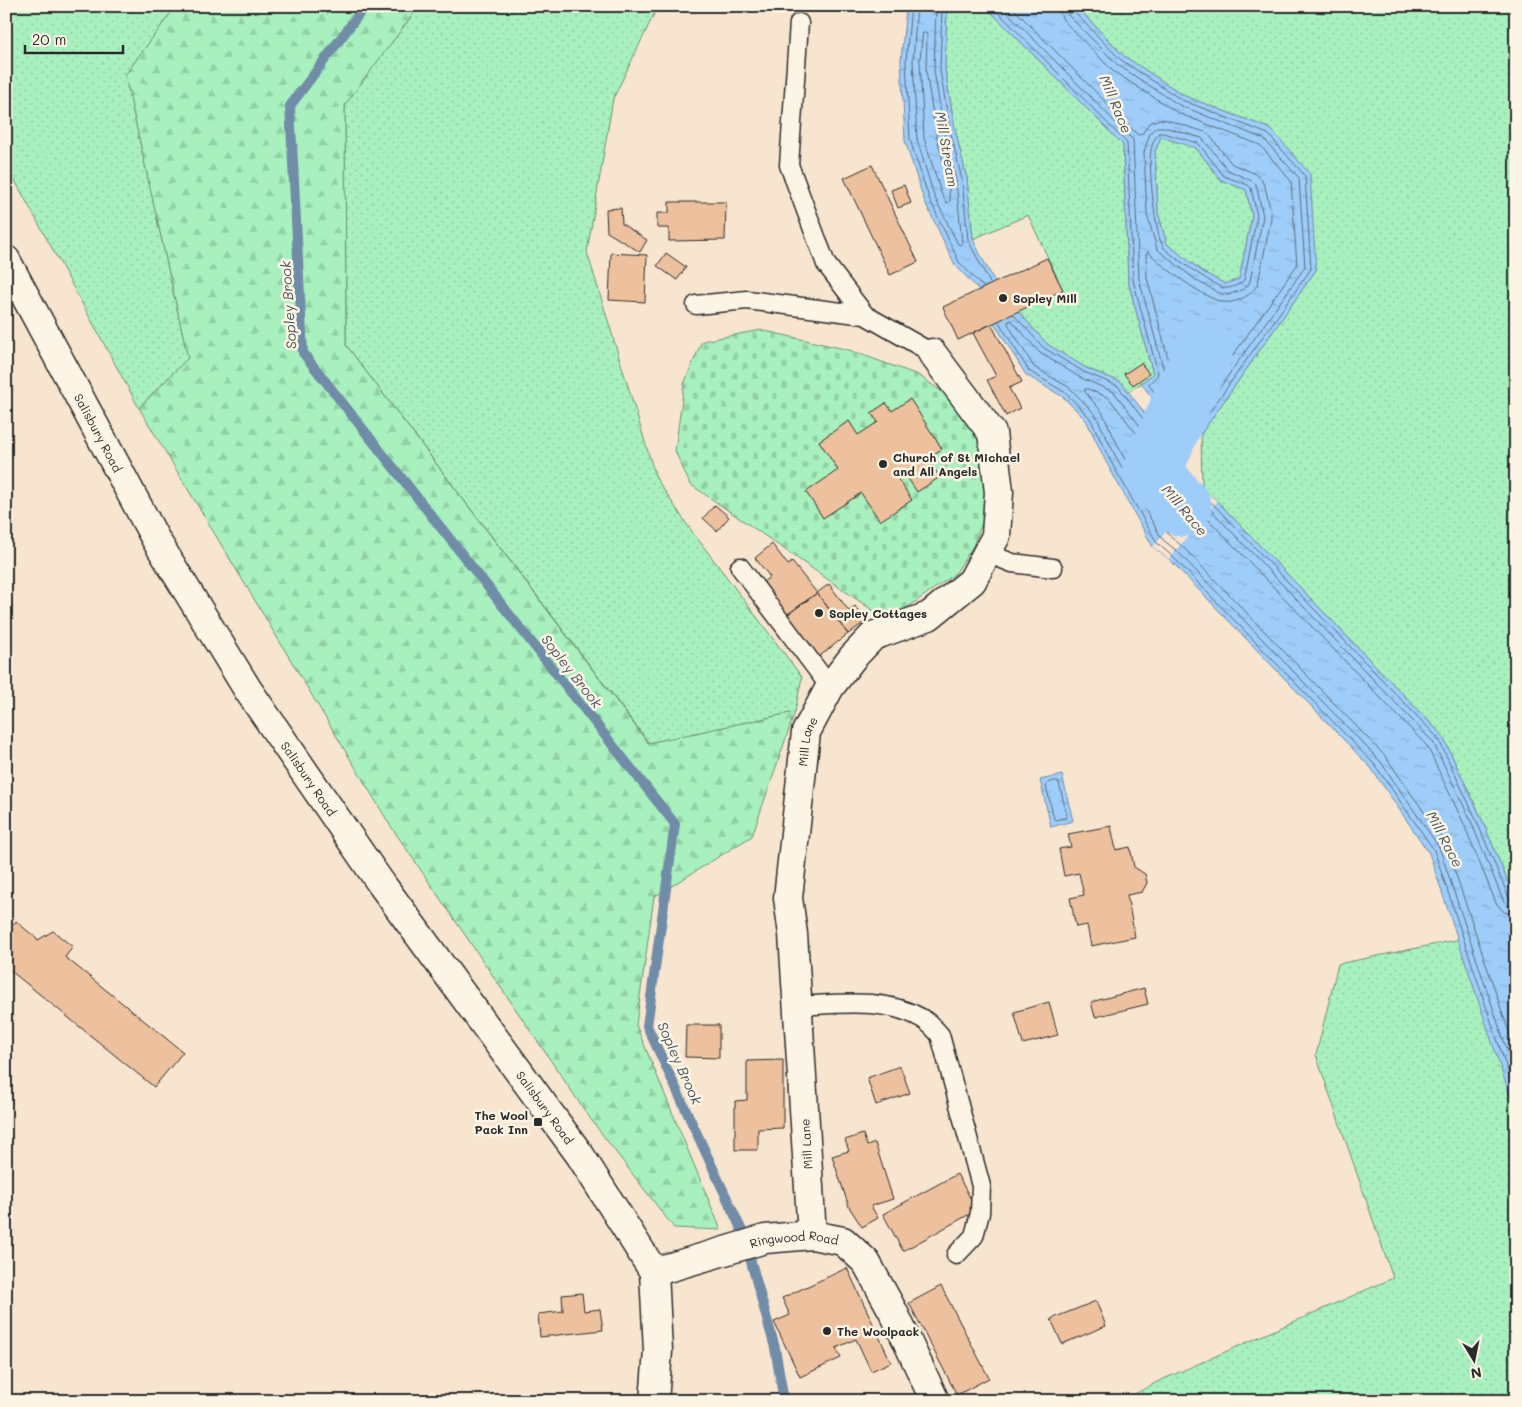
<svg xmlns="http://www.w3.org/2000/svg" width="1522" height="1407" viewBox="0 0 1522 1407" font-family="Mali,sans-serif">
<defs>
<pattern id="grass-dots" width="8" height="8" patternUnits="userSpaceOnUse" patternTransform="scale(1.25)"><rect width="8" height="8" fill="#a8f1bf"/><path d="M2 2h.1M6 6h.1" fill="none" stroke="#91cfa4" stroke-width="1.8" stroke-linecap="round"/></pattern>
<pattern id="forest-firs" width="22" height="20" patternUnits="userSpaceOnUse" patternTransform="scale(1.25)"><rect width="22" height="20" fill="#a8f1bf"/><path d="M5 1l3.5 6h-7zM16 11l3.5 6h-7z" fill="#91cfa4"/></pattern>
<pattern id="cemetery-stones" width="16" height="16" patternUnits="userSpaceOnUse" patternTransform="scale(1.25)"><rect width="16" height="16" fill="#a8f1bf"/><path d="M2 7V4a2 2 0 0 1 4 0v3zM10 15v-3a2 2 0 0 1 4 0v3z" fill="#91cfa4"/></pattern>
<pattern id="water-ripples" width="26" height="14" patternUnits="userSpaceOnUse" patternTransform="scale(1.25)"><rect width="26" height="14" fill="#9ecdf9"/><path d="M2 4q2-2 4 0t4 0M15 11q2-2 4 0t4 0" fill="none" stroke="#88b0d6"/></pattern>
</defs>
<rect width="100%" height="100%" fill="#f8e5d0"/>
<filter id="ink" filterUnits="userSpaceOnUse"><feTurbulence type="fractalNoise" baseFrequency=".02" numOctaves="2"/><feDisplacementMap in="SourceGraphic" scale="10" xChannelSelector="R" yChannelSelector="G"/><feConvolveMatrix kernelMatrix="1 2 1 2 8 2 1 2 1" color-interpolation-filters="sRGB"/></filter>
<g filter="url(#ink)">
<!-- grass -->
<path fill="url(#grass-dots)" stroke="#6a8e75" d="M6,6H176L125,75L188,358L139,408L6,164Z
M419,6H658L613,99L587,252L656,478L688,526L802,677L795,712L649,743L346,345L345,104Z
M947,6H985L1123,145L1128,281L1153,374L1129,392L1121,382L1086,368L1047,344L1018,311L1063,290L1028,215L973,239L967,179L955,129L945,69Z
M1076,6H1516V901L1480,815L1442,735L1217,501L1202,488L1201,434L1316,270L1271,129L1185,96L1124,56Z
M1161,137L1196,148L1221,180L1246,190L1252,216L1239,279L1225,284L1203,272L1167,244L1158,213L1155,151Z
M1516,928V1401H1122L1157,1382L1393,1278L1316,1055L1338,964Z"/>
<!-- forest -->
<path fill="url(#forest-firs)" stroke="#6a8e75" d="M176,6H419L345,105L346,345L648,743L795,712L752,836L654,897L636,1025L721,1230L674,1228L592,1121L390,825L139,408L188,358L125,75Z"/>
<!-- cemetery -->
<path fill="url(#cemetery-stones)" stroke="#6a8e75" d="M761,330L849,350L918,375L957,402L984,431L990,477L984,518L973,546L955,574L888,621L690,484L675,451L684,384L702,341Z"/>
<!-- water -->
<path fill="url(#water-ripples)" stroke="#708ca7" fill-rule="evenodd" d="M906,6H947L945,69L955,129L967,179L973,239L980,254L995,282L1018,311L1047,344L1086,368L1121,382L1202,488L1217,501L1442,735L1480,815L1516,901V1108L1510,1096L1429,853L1371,768L1169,559L1153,547L1106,462L1086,420L1063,397L1026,375L994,323L979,290L955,265L924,200L905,141L901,60Z
M985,6H1076L1124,56L1185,96L1271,129L1310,174L1316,270L1201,434L1187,418L1175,428L1141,383L1153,374L1128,281L1123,145ZM1161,137L1196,148L1221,180L1246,190L1252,216L1239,279L1225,284L1203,272L1167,244L1158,213L1155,151Z
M1062,775L1073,821L1051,827L1040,780Z"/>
<!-- pier -->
<path fill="#f8e5d0" d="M1202,488L1217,501L1169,559L1153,547Z"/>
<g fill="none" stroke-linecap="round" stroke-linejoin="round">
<!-- shore -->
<path stroke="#596c7d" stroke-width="1" d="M911,6L906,61L910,140L929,198L959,262L983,287
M917,6L913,61L917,139L934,196L958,244L960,245L962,243L956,181L944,131L934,71L936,6
M942,6L940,70L950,130L962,180L968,240L990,283
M992,6L1127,143L1133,280L1158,373C1157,379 1150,380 1149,385L1175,419H1177C1192,407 1190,418 1201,424L1311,269L1305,176L1268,134L1182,100L1121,60L1074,12L1073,6
M1001,6L1133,140L1139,279L1164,371L1163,378L1158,386L1176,410L1189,407L1201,414L1305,267L1299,178L1264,139L1179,105L1118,65L1069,16L1066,6
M1011,6L1138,135L1142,134L1149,123L1160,119L1167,120L1205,132L1210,136L1232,164L1254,173L1261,179L1265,187L1271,212V219L1258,283C1253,295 1236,304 1223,302C1207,300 1159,265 1149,252L1146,254L1147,278L1171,370V377L1168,387L1178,400L1188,399L1200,402L1297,265L1291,181L1260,145L1178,113L1113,71L1064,21L1060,14L1059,6
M923,33H926L927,35L926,71L936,133L948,182L950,201L948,203L946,202L941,193L924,138L920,61Z
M1157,127H1164L1202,138L1228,170L1250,180L1256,184L1263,216L1250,281L1248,285L1244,289L1228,295L1221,294L1197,281L1157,249L1147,214L1144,152L1150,133Z
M1159,133H1163L1198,143L1224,176L1248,185L1251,188L1257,216L1244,280C1241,284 1230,289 1224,288C1216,287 1170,255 1164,248C1155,238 1148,164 1151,150C1152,144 1155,137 1159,133Z
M1014,315L1044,348L1084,372L1118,386L1198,491L1214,505L1438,738L1475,817L1509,898L1512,901H1516
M999,322L1029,371L1066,393L1090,418L1110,460L1157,543L1172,556L1375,765L1434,850L1516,1096
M1056,781L1059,783L1067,816L1065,818L1056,820L1054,819L1046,786L1048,783Z
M1516,907L1508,906L1503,900L1470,819L1433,742L1210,509L1193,495L1114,392L1081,378L1040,353L1012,321H1008V324L1034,367L1070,388L1095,414L1116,457L1162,539L1177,551L1380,761L1439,847L1516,1077
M1516,915L1504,912L1496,903L1463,822L1427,746L1204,515L1188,500L1109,398L1088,389H1085V392L1102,412L1122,454L1168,534L1182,546L1385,756L1445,842L1516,1053"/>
<!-- stream -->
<path stroke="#708ca7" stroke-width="10" d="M365,6L290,106L303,353L675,824L647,1026L743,1233L775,1348L784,1401"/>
<!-- river -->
<path stroke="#9ecdf9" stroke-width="59" d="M1182,507L1152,472L1204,349"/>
</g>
<!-- building -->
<path fill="#eec19e" stroke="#2b2b2b" d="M872,165L918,262L890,275L844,178Z
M904,185L911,203L898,208L891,190Z
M669,202H726L725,240L669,241V228H657V213H669Z
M621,208L622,224L647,240L640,252L607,232L606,209Z
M611,253L647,255L645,302L609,300Z
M666,253L686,267L677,280L657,266Z
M1047,258L1063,290L958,340L943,307Z
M991,324L1022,382L1009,388L1020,408L1006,416L987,380L996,376L973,333Z
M1141,363L1149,374L1133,385L1124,374Z
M910,399L942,449L927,458L940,477L917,492L905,474L898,479L912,500L880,521L861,493L823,518L806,492L838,470L819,441L849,421L858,435L878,422L871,413L886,403L892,411Z
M715,505L729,517L717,531L703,518Z
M772,544L788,565L792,562L817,593L784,617L759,585L770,577L755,558Z
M829,584L849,611L855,606L866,621L848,634L817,593Z
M817,593L848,634L816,659L784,617Z
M1111,826L1116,850L1130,847L1134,867L1145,874L1147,883L1142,892L1127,895L1135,937L1091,946L1087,925L1076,927L1070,898L1084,895L1079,873L1064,876L1059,849L1071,847L1068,834Z
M16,921L38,940L53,931L73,947L65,957L183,1052L154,1087L6,967V933Z
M1144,988L1148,1004L1095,1017L1091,1002Z
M1049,1002L1058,1035L1023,1044L1014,1012Z
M686,1025H719V1058L685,1057Z
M783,1060V1128L758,1129V1150H735V1101L747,1100V1061Z
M900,1066L910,1093L876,1105L867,1078Z
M863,1134L867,1146L875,1143L893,1199L871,1206L878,1218L862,1227L849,1207L832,1156L849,1151L845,1140Z
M957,1174L977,1210L903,1251L883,1214Z
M847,1268L891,1362L871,1371L856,1339L836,1348L841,1358L800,1377L774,1322L790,1315L782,1298Z
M941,1286L989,1378L957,1395L909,1303Z
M582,1293L584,1311L600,1309L603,1330L540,1337L538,1314L563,1311L562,1295Z
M1096,1301L1106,1326L1062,1344L1051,1319Z"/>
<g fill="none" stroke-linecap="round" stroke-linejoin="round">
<!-- lane casing -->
<g stroke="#2b2b2b" stroke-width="21">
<path id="lane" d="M799,23L789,165L826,264L865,315L932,353
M696,305L747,300L865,315
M987,553L1012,563L1053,568
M740,567L830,687
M797,1006C839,1004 885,997 923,1019C929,1023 935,1029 940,1035L981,1186L980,1213L974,1236L956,1255"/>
</g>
<!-- street casing -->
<g stroke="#2b2b2b" stroke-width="31">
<g id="street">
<path id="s1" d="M812,1235L793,934L788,898L806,732L830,687L853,657L873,636L929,616L972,581L996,536L999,492L992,433L932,353"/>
</g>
</g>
<!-- secondary casing -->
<g stroke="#2b2b2b" stroke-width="31">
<g id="secondary">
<path id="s2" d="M6,260L156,540L248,690L380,882L580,1155L654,1272L658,1351L654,1401"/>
<path id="s3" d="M654,1272L765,1239L812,1235L843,1241L866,1262L894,1313L935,1401"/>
</g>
</g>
<!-- lane -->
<use href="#lane" stroke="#fcf5e5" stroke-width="18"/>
<!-- street -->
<use href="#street" stroke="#fcf5e5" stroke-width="28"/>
<!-- secondary -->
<use href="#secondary" stroke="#fcf5e5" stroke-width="28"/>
</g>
</g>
<!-- markers -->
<g fill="#2b2b2b" stroke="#fcf5e5" stroke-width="2">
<circle cx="1003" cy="298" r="5"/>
<circle cx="883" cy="464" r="5"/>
<circle cx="819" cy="613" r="5"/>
<rect x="533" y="1117" width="10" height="10" rx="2.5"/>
<circle cx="827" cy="1331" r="5"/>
</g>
<g text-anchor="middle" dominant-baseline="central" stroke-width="5" stroke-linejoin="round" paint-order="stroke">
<!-- poi labels -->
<g font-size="12" font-weight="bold" fill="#2b2b2b" stroke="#fcf5e5" text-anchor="start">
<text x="1013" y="298">Sopley Mill</text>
<text x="893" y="457">Church of St Michael<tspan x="893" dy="14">and All Angels</tspan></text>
<text x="829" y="613">Sopley Cottages</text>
<text x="528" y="1115" text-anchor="end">The Wool<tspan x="528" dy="14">Pack Inn</tspan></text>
<text x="837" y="1331">The Woolpack</text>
</g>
<!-- street labels -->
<g font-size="12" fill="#2b2b2b" stroke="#fcf5e5">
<text stroke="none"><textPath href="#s2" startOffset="196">Salisbury Road</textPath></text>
<text stroke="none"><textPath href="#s1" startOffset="496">Mill Lane</textPath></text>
<text stroke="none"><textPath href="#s2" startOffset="601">Salisbury Road</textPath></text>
<text stroke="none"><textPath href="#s2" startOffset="1006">Salisbury Road</textPath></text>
<text transform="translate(806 1144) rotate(-94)">Mill Lane</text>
<text stroke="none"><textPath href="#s3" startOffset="145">Ringwood Road</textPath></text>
</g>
<!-- water labels -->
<g font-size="14" font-style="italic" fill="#48545e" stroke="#fcf5e5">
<text transform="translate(1116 104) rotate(67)">Mill Race</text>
<text transform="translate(947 149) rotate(80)">Mill Stream</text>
<text transform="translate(288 305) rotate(-94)">Sopley Brook</text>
<text transform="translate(1185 510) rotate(50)">Mill Race</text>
<text transform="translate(572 671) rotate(52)">Sopley Brook</text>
<text transform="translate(1445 839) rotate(62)">Mill Race</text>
<text transform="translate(680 1063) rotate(66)">Sopley Brook</text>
</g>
</g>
<!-- margin -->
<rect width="1522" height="1407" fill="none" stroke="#fcf5e5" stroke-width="25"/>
<rect x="12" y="12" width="1497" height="1382" fill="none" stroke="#2b2b2b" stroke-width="2" filter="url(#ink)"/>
<!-- north arrow -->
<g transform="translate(1474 1360) rotate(170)" stroke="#fcf5e5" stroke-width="4" paint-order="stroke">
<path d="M0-4L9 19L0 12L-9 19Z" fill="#2b2b2b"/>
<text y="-8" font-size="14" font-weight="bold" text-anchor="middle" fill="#2b2b2b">N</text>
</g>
<!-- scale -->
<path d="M25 45v8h98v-8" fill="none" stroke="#2b2b2b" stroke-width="2.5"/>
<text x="32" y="45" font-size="15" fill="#2b2b2b" stroke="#fcf5e5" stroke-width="4" paint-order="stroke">20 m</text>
</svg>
